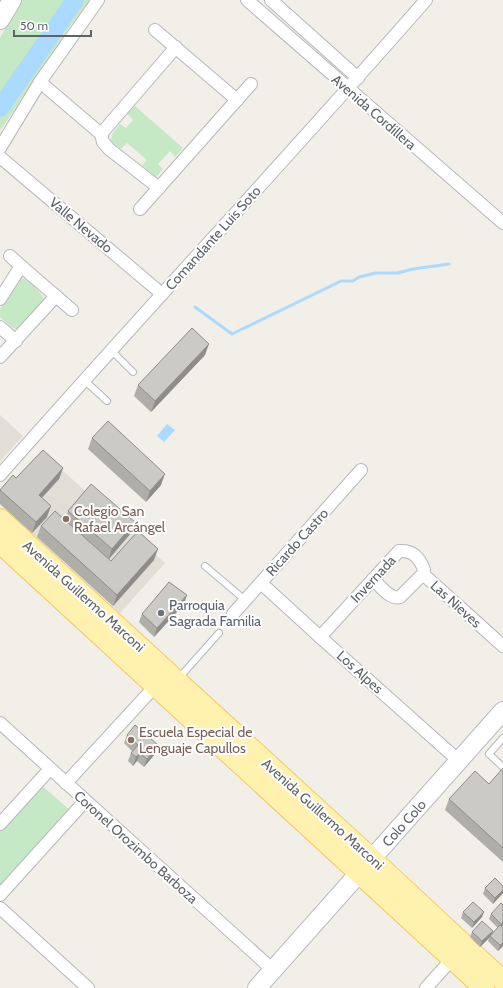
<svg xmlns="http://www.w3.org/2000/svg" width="503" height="988" font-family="Cabin,sans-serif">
  <rect width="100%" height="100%" fill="#f1efe8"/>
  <g fill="#e1ded6">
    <path d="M0 415 23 436 0 461Z"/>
    <path d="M41 451 165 563 120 613 0 504V496Z"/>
  </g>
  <g fill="#c5e8c5">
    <path d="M20 0H90L71 25 0 131V38Z"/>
    <path d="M135 106 183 148 175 157 170 151 158 164 163 169 156 177 142 165 147 160 127 143 121 149 111 141 112 135 120 124 126 128 133 120 127 113Z"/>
    <path d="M19 277C29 279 39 291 44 299L18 329 13 328 0 317V309Z"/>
    <path d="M41 785 71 811 0 890V831Z"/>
  </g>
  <path fill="#aadaff" d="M167 424 175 430 164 442 157 436Z"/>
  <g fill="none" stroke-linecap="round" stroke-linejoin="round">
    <path stroke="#aadaff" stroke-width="3" d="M195 307 232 334 341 281H353L359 277 376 273H398L413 269 449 264"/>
    <path stroke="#aadaff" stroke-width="18" d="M0 108 75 0"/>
    <defs>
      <g id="lane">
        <path d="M111 350 133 372"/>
        <path d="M84 380 107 401"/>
        <path d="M205 566 245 600"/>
        <path d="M178 679 219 633"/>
        <path d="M503 738 489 754 503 767"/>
      </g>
      <g id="street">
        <path d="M247 0 503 223"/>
        <path d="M271 0 358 78"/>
        <path d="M155 30 237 100"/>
        <path d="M40 82 101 134 176 47"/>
        <path d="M101 134 103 142 109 149 159 188"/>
        <path d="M0 148 40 82 98 0"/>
        <path d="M0 157 162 294"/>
        <path d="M140 209 251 84"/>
        <path d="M10 256 21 266"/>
        <path d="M0 299 21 266 72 310"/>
        <path d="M0 327 16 341"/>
        <path d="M0 357 56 296"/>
        <path d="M0 475C141 315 286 160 426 0"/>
        <path d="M373 579C379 585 390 600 400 597L423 574 503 646"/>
        <path d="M261 583 320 637 459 761"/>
        <path d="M233 614 361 470"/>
        <path d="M320 637 399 551C413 550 420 558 424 570L423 574"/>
        <path d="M0 723 273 970"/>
        <path d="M66 783 159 682"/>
        <path d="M0 824 50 769"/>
        <path d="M0 895 85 801"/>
        <path d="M0 908 88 988"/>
        <path d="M426 988 452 959"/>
      </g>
      <g id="secondary">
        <path d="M0 20 12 0"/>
        <path d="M257 988 503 711"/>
      </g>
      <g id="primary">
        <path d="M0 519 372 859 503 981"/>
        <path d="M0 543 484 988"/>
      </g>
    </defs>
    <use href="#lane" stroke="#b5b8bc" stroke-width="8"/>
    <use href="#street" stroke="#b5b8bc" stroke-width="14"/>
    <use href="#secondary" stroke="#b6babf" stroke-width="20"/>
    <use href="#primary" stroke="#f2c960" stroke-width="22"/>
    <use href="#lane" stroke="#fff" stroke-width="6"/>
    <use href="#street" stroke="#fff" stroke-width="12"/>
    <use href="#secondary" stroke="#fff" stroke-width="18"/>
    <use href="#primary" stroke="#fff2af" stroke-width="20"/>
  </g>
  <g fill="#afaea9">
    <path d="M205 355 151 412 134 396 138 385Z"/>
    <path d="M92 438 161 485 146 502 88 449Z"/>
    <path d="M63 468 59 479 42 498 47 517 32 533 0 504V490L16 478Z"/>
    <path d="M68 511 131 533 109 559 111 561 154 560 113 606 37 537 41 526 65 520Z"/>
    <path d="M184 604 154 637 139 622 142 614Z"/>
    <path d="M127 735 158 745 155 754 144 767 137 761 133 766 128 761 131 753 132 751 124 743Z"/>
    <path d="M503 768V862L445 810 449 799 489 784Z"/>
    <path d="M485 888 503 893 493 904 483 894Z"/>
    <path d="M503 905V925L502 927 503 928V946L498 951 488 941 489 938 480 947 470 937 472 932 491 934 498 928 489 919 491 914Z"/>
    <path d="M463 912 482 917 472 928 461 918Z"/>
  </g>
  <g fill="#8f8d8a">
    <path d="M209 344 205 355 151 412 155 401Z"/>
    <path d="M63 468 59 479 35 505 39 495Z"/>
    <path d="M165 474 161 485 146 502 150 491Z"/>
    <path d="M51 506 47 517 32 533 36 522Z"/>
    <path d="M135 522 131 533 108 560 112 549Z"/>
    <path d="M158 549 154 560 113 606 117 595Z"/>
    <path d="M187 595 184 604 154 637 157 628Z"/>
    <path d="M158 745 155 754 144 767 147 759Z"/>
    <path d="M140 753 137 761 133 766 136 757Z"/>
    <path d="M503 890V893L493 904 495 898Z"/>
    <path d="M484 912 482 917 472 928 474 922Z"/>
    <path d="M503 922V925L499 929 501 924Z"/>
    <path d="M493 931 491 936H490L489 938 480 947 482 941Z"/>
    <path d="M503 943V946L498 951 500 945Z"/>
  </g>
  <g fill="#cccac5" stroke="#8f8d8a">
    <path d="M192 328 209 344 155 401 138 385Z"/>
    <path d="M108 421 165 474 150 491 92 438Z"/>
    <path d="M43 450 63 468 39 495 51 506 36 522 0 490 13 475 16 478Z"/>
    <path d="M91 484 135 522 112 549 68 511Z"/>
    <path d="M55 511 111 561 138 531 158 549 117 595 41 526Z"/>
    <path d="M169 582 187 595 157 628 142 614Z"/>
    <path d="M135 725 158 745 147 759 140 753 136 757 131 753 138 745 127 735Z"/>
    <path d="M503 768V848L449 799 475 771 489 784Z"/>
    <path d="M495 878 503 886V890L495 898 485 888Z"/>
    <path d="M473 902 484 912 474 922 463 912Z"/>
    <path d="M501 903 503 905V922L501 924 491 914Z"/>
    <path d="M482 921 493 931 482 941 472 932Z"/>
    <path d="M500 925 503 928V943L500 945 490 936Z"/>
  </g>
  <g fill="#8d6e63" stroke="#fff" stroke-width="1.5">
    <circle cx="66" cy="519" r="4"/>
    <circle cx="131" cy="740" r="4"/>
  </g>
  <circle fill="#6b7280" stroke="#fff" stroke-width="1.5" cx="161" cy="613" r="4"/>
  <g text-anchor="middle" stroke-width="4" stroke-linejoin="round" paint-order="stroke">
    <g font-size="14" fill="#5f6368" stroke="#fff">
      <text transform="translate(374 112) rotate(41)" y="5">Avenida Cordillera</text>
      <text transform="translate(81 225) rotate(40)" y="5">Valle Nevado</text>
      <text transform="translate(213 238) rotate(-48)" y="5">Comandante Luis Soto</text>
      <text transform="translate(297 542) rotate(-48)" y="5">Ricardo Castro</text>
      <text transform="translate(373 579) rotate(-47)" y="5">Invernada</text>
      <text transform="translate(84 596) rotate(42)" y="5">Avenida Guillermo Marconi</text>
      <text transform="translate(456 604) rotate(42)" y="5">Las Nieves</text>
      <text transform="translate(360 672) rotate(42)" y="5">Los Alpes</text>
      <text transform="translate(323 814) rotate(42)" y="5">Avenida Guillermo Marconi</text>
      <text transform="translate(404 823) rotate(-48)" y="5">Colo Colo</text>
      <text transform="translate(136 847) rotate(42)" y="5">Coronel Orozimbo Barboza</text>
    </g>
    <g font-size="14" fill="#785e54" stroke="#fff" text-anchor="start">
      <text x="74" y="516">Colegio San<tspan x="74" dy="16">Rafael Arcángel</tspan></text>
      <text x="139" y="737">Escuela Especial de<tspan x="139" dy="16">Lenguaje Capullos</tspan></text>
    </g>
    <g font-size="14" fill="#5b616d" stroke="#fff" text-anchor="start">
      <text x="169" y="610">Parroquia<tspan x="169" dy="16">Sagrada Familia</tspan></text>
    </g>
  </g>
  <path d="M14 30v6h77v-6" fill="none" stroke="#5f6368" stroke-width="2"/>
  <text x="20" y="30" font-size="12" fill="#5f6368" stroke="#ffffff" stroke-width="3" paint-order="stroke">50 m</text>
</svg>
